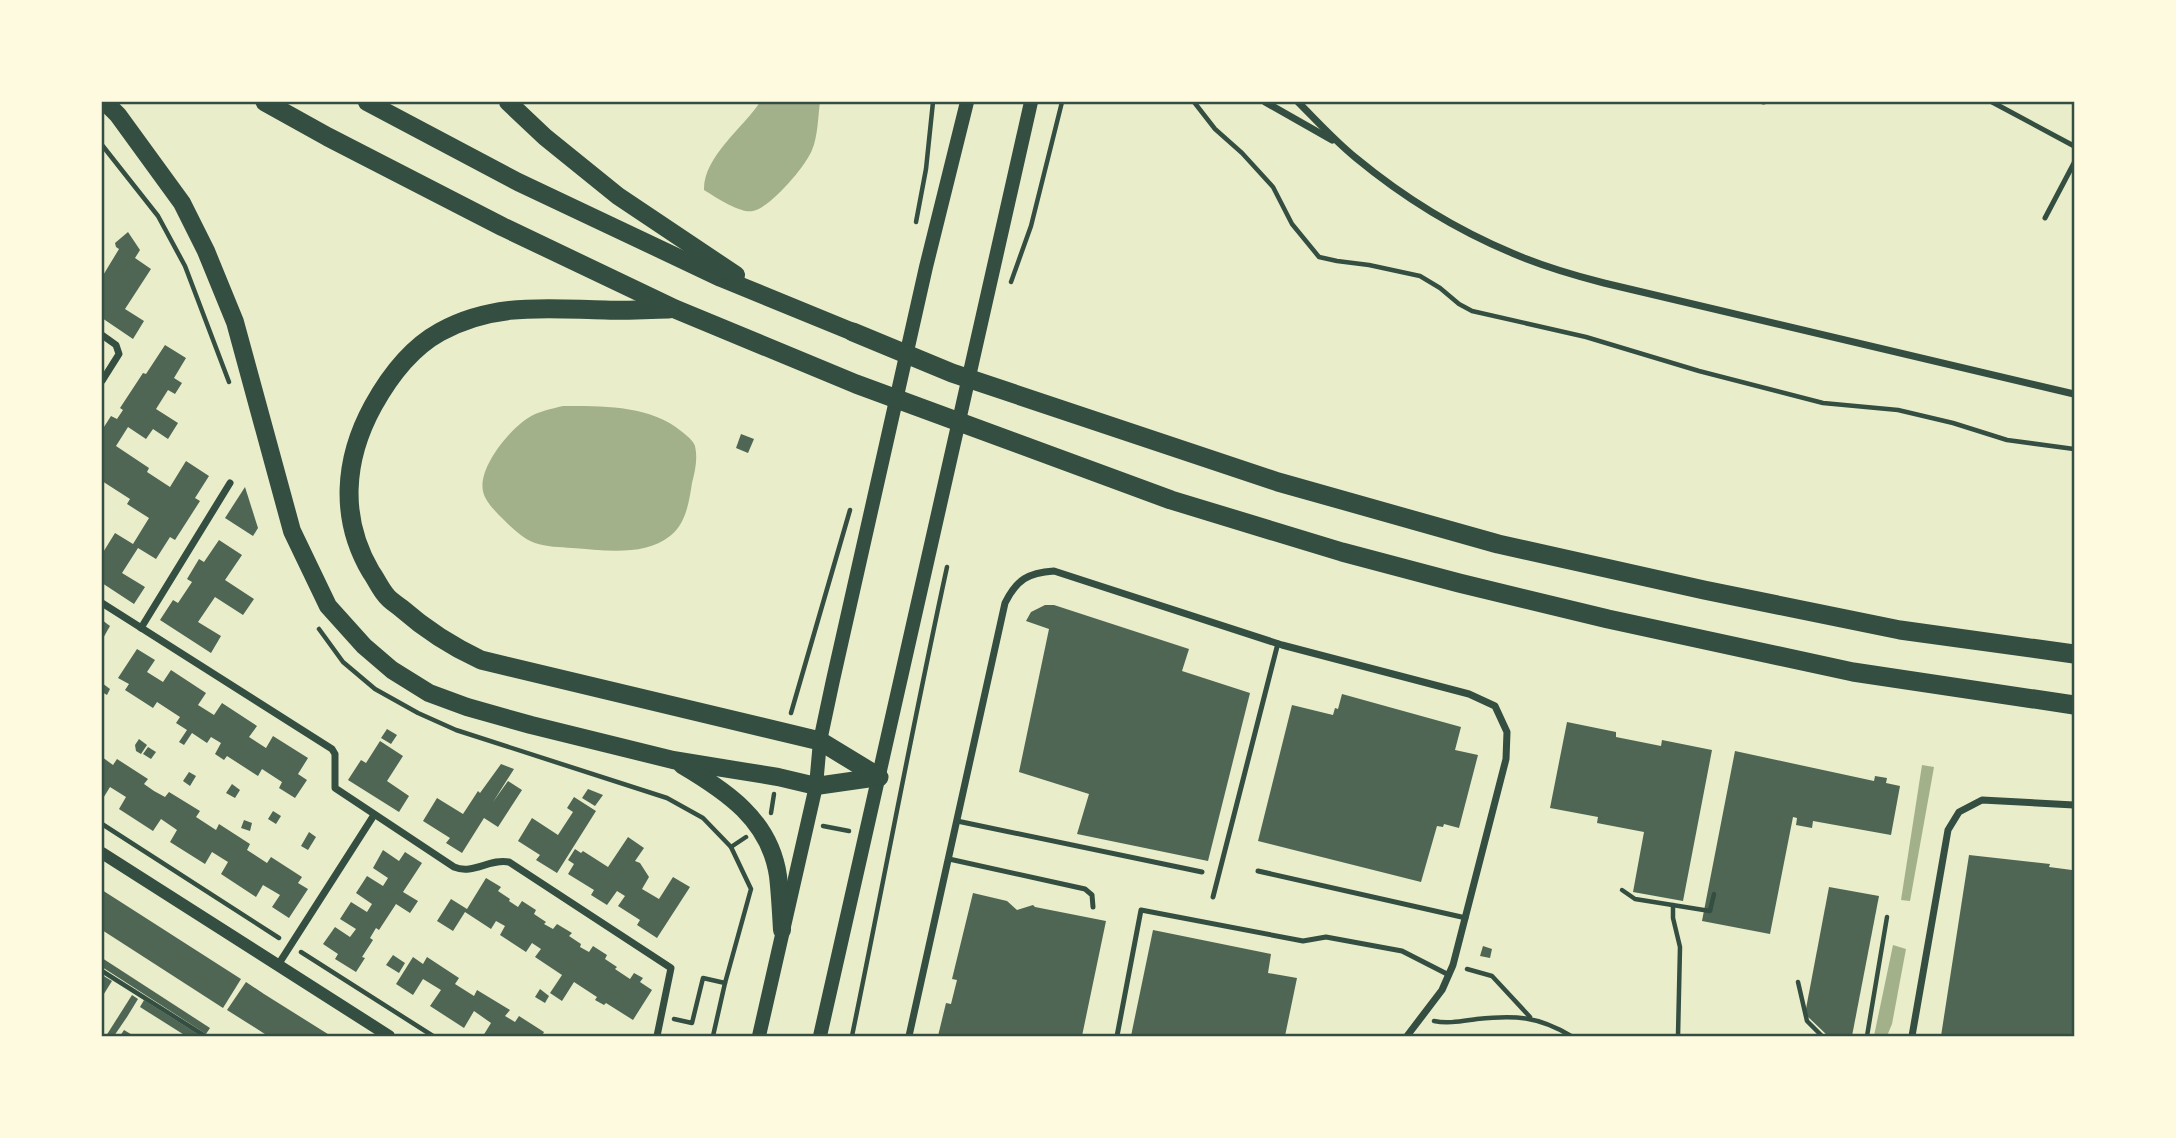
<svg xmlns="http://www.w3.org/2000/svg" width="2176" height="1138" font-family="'IBM Plex Serif',serif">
  <rect width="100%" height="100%" fill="#e9edc9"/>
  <g fill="#a3b18a">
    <path d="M760 102H820C818 116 818 136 812 150 806 166 770 208 753 211 740 214 714 196 704 190 703 157 744 127 760 102Z"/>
    <path d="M563 406C601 406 650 405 681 431 686 435 693 440 695 446 698 459 695 471 692 483 689 502 686 524 670 536 644 557 603 550 572 548 560 547 546 547 535 543 524 539 513 529 505 521 497 513 485 502 483 491 478 468 509 430 528 418 539 411 551 409 563 406Z"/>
    <path d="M1922 765 1934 767 1910 901 1901 900Z"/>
    <path d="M1893 945 1906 949 1892 1024 1887 1036H1874Z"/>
  </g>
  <g fill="#4f6655">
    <path d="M128 232 140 250 135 258 151 269 125 309 144 321 133 339 102 318 103 308 102 277 119 249 116 247 115 243Z"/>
    <path d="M165 345 186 358 174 378 182 383 175 394 168 390 156 409 178 423 168 439 153 429 146 439 128 427 116 446 149 468 147 472 170 487 186 461 209 476 195 498 200 501 175 540 170 537 156 559 138 548 122 573 145 587 134 604 102 583V554L115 533 133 544 149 518 127 504 130 499 102 481V430L111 416 117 419 123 410 120 408 143 373 146 374Z"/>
    <path d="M741 434 754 439 748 453 736 448Z"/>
    <path d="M245 487 258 528 253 536 225 518Z"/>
    <path d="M219 540 242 555 225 580 254 599 243 615 215 597 198 622 221 636 211 653 160 620 173 600 178 603 192 582 187 579 199 559 204 562Z"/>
    <path d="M1045 605H1054L1189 649 1182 671 1250 693 1208 861 1077 834 1089 794 1019 772 1049 629 1026 621 1031 612Z"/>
    <path d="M102 620 110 626 102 640Z"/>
    <path d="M137 649 155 660 147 672 163 682 171 670 206 693 198 705 214 715 222 703 257 726 249 737 266 748 273 736 308 758 298 774 307 780 295 798 279 788 282 782 262 769 258 776 227 756 224 760 215 754 221 743 211 737 207 743 192 733 184 745 179 742 187 730 176 723 180 717 157 702 153 708 125 690 129 684 118 678Z"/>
    <path d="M102 683 110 689 107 695 102 692Z"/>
    <path d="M1342 694 1461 727 1455 750 1478 755 1459 828 1444 824 1443 827 1437 826 1421 882 1258 841 1292 705 1333 715 1335 708 1338 709Z"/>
    <path d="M1567 722 1616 732V737L1661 746 1662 740 1712 750 1683 901 1633 892 1644 832 1597 823 1598 817 1550 808Z"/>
    <path d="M387 729 397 735 391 744 381 738Z"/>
    <path d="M139 739 147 745 141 754 136 751 135 745Z"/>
    <path d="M380 741 403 756 387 781 409 796 399 812 348 780 361 760 366 763Z"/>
    <path d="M148 747 156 752 151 759 143 754Z"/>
    <path d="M1735 751 1874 781 1875 776 1887 778 1886 783 1900 786 1891 835 1813 821 1812 828 1796 825 1797 818 1793 817 1770 934 1702 921Z"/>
    <path d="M102 757 113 765 117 759 148 779 144 784 154 791 165 797 169 792 200 811 196 817 216 830 219 824 250 844 247 850 267 863 271 857 302 877 298 883 308 889 289 918 272 907 280 895 263 885 256 897 221 874 228 862 212 852 205 864 170 842 177 830 161 819 153 831 119 809 126 797 110 787 102 800Z"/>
    <path d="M501 764 514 769 493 802 508 781 522 790 498 827 484 818 462 853 446 843 450 838 423 821 437 798 463 814 478 791 480 793Z"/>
    <path d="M189 772 196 776 190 786 183 781Z"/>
    <path d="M232 784 240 790 235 798 226 793Z"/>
    <path d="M588 789 603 795 595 806 582 798Z"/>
    <path d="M574 797 596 811 557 873 536 860 540 855 518 841 532 818 558 835 573 812 567 808Z"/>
    <path d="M273 811 281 816 276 824 268 819Z"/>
    <path d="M244 820 252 823 250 831 241 828Z"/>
    <path d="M309 832 316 837 308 850 301 846Z"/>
    <path d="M628 837 644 848 635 861 640 863 649 877 642 889 659 899 673 877 690 887 657 938 637 925 640 920 618 906 625 896 617 891 607 905 591 895 594 890 568 874 574 864 568 860 575 849 581 853 583 851 608 867Z"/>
    <path d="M383 850 399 861 405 852 422 863 403 892 418 901 410 913 396 904 379 930 376 928 370 938 373 940 362 957 365 958 356 972 335 959 338 954 323 944 335 927 350 937 356 929 340 919 351 902 367 912 372 904 356 893 367 876 383 886 388 878 373 868Z"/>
    <path d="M1969 855 2050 864 2049 867 2072 870 2073 865H2074V1036H1941Z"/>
    <path d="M486 878 501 887 498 891 510 899 509 901 518 907 522 901 536 910 534 914 546 922 544 924 553 929 557 924 572 933 569 936 581 944 580 947 589 952 593 946 607 955 605 959 617 967 615 969 630 979 634 973 643 978 640 982 652 990 633 1020 606 1003 604 1005 595 1000 597 997 574 982 562 1001 550 993 562 975 535 957 541 949 532 943 526 952 500 935 505 926 496 921 491 929 465 912 453 931 437 921 451 899 467 909Z"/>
    <path d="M1829 887 1879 896 1852 1036H1828L1805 1014Z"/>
    <path d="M102 890 241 979 223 1008 102 930Z"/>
    <path d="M973 893 1007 901 1017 910 1033 905 1035 907 1106 921 1082 1036H938L946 1003 951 1004 957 980 952 979Z"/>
    <path d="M1153 930 1271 954 1268 973 1297 978 1285 1036H1131Z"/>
    <path d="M1483 946 1492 949 1490 958 1480 956Z"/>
    <path d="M393 955 405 963 399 973 386 965Z"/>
    <path d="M413 957 423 964 427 957 459 978 455 984 474 996 477 990 510 1010 505 1016 515 1022 519 1016 544 1032 542 1036H483L491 1023 474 1011 464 1028 430 1006 441 990 423 979 413 995 396 984Z"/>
    <path d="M102 958 210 1028 206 1034 102 967Z"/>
    <path d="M102 975 112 981 102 997Z"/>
    <path d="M246 982 264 994 331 1036H268L246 1022 227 1010Z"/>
    <path d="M540 989 549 996 545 1003 535 997Z"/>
    <path d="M132 995 138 999 127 1017 114 1036H106Z"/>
    <path d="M144 1000 201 1036H186L140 1007Z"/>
    <path d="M124 1030 134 1036H120Z"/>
  </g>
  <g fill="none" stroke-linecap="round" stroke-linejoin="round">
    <g stroke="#344e41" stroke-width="4.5">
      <path d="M1194 102 1215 129 1242 153 1273 187 1292 224 1319 257 1337 261 1369 265 1420 276 1440 288 1459 304 1472 311 1586 337 1699 371 1823 403 1898 410 1953 423 2007 440 2074 449"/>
      <path d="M102 145 158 216 185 266 229 382"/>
      <path d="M916 222 926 169 933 102"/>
      <path d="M1011 282 1031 226 1062 102"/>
      <path d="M319 629 343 662 375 689 418 713 456 730 667 798 703 818 731 847"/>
      <path d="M791 713 850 510"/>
      <path d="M771 813 774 794"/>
      <path d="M102 824 279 938"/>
      <path d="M823 826 849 831"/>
      <path d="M1622 890 1635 899 1710 911 1714 894"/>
      <path d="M1673 905V918L1680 947 1678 1036"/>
      <path d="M301 952 433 1036"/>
      <path d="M1467 969 1492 976 1530 1017"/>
      <path d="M102 971 205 1036"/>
      <path d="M1798 982 1807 1021 1822 1036"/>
      <path d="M674 1019 692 1023 703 978 725 983"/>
      <path d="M1434 1021C1448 1024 1462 1021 1477 1019 1515 1015 1538 1016 1571 1036"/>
      <path d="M713 1036 725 983 751 889 731 847 746 837"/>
      <path d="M852 1036C884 880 913 723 947 567"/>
      <path d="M1867 1036 1887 917"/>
    </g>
    <g stroke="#344e41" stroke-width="5">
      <path d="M1763 102H1764"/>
      <path d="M1992 102 2074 146"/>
      <path d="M2045 218 2074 163"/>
      <path d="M957 821 1202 872"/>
      <path d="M949 859 1085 889 1092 895 1093 907"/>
      <path d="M1258 871 1466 918"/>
      <path d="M1213 897 1278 643"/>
      <path d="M1117 1036 1141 910 1303 941 1326 937 1402 951 1449 975"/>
    </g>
    <g stroke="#344e41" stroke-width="7">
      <path d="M1265 102 1332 140"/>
      <path d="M1298 102C1317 121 1335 141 1356 158 1402 196 1457 230 1512 253 1542 266 1573 275 1604 283L2074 394"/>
      <path d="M102 335 116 345 119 354 102 381"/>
      <path d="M102 603 332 749 335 754V788L454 867C473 875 490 858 509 862L671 968 657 1036"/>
      <path d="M141 628 230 483"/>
      <path d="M278 965 374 815"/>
      <path d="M909 1036 1005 603C1017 579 1028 573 1054 571L1282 645 1469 694 1495 706 1507 732 1506 759 1453 965 1442 990 1407 1036"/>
      <path d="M1912 1036 1948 830 1959 812 1982 800 2074 805"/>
    </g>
    <path stroke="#344e41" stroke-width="12" d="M102 853 389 1036"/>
    <g stroke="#344e41" stroke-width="14">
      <path d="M759 1036 816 786 820 741 833 680 926 267 967 102"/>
      <path d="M820 1036 1031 102"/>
    </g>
    <g stroke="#344e41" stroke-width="18">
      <path d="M105 102 118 115 182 203 206 251 235 322 292 531 328 606 364 646 392 670 429 693 467 707 531 725 673 760 778 777 816 786 879 777"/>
      <path d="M367 102 518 182 721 278 853 332"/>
      <path d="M508 102 545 137 618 196 736 275"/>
      <path d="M682 765C726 791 770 820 778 876 780 893 781 912 782 930"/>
    </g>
    <g stroke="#344e41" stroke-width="19">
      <path d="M265 102 328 137 503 227 675 309 856 384 1171 500 1342 552 1459 583 1608 619 1853 672 2074 705"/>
      <path d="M669 309C648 309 626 311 605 310 547 309 494 302 440 332 411 348 389 377 373 406 344 459 339 518 371 572 376 579 380 588 385 594 389 600 396 604 401 608 426 630 451 646 481 660L820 741 879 777"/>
      <path d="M853 332 952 373 1278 482 1498 544 1704 590 1900 630 2074 654"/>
    </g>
  </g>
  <rect width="2176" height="1138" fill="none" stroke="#fefae0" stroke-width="206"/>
  <rect x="103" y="103" width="1970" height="932" fill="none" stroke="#344e41" stroke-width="2.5"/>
</svg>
